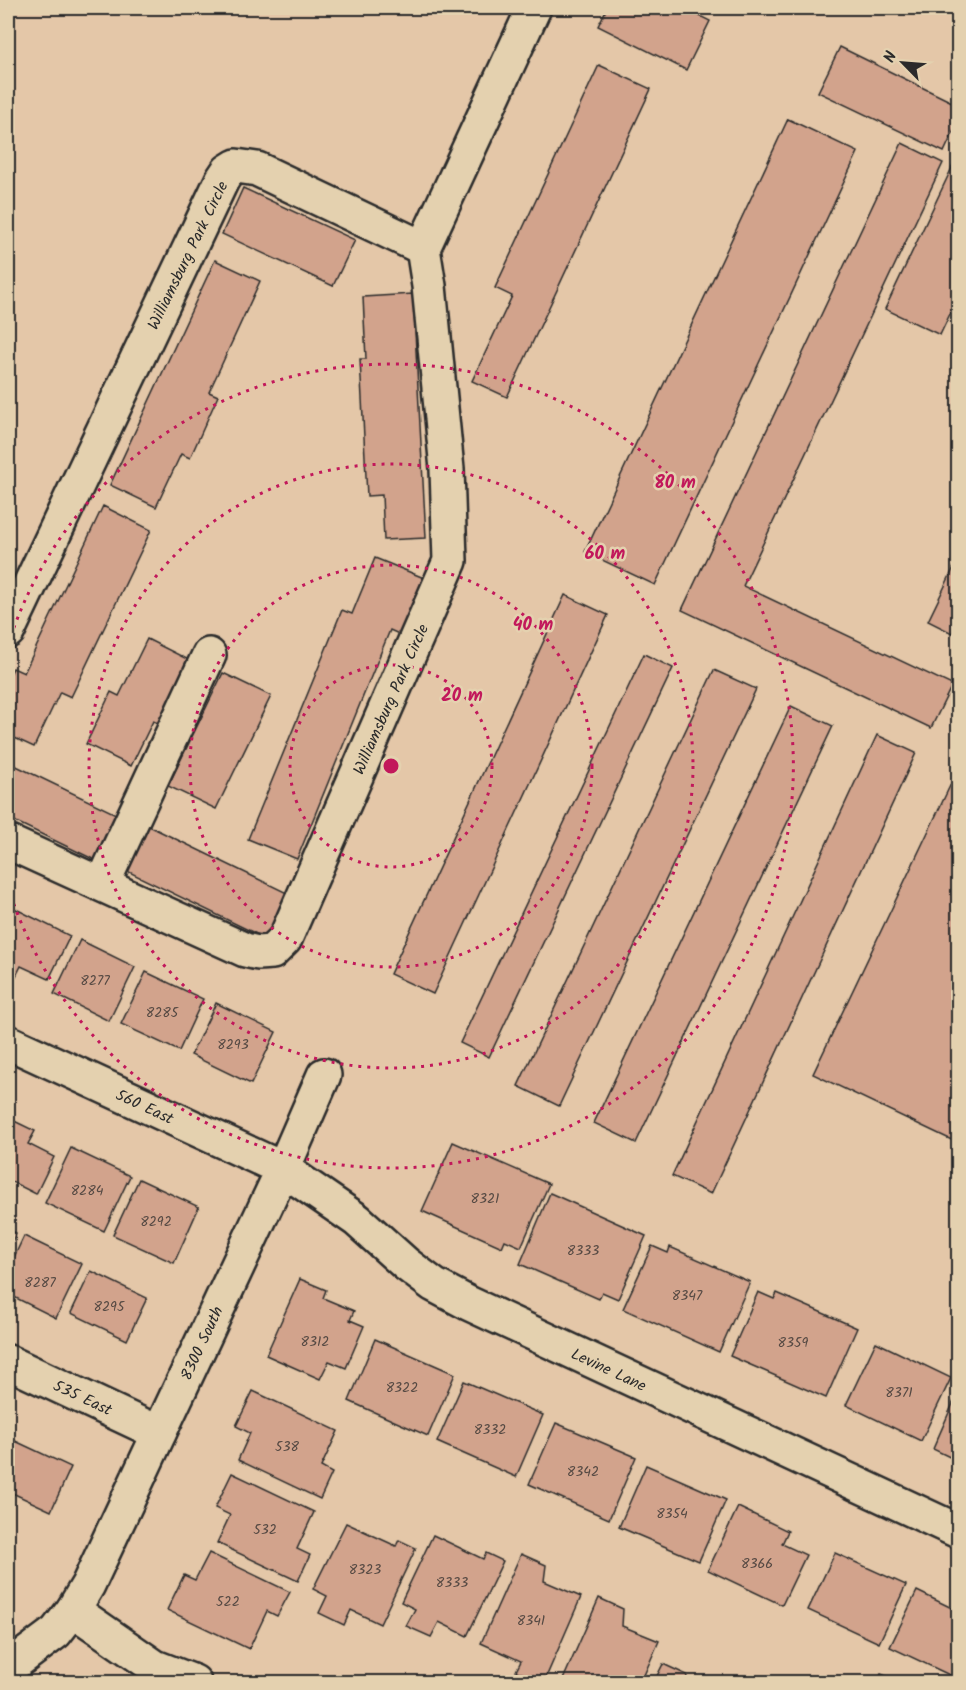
<svg xmlns="http://www.w3.org/2000/svg" width="966" height="1690" font-family="Kalam,sans-serif">
  <rect width="100%" height="100%" fill="#e4c7a8"/>
  <filter id="ink" filterUnits="userSpaceOnUse"><feTurbulence type="fractalNoise" baseFrequency=".0167" numOctaves="2"/><feDisplacementMap in="SourceGraphic" scale="12" xChannelSelector="R" yChannelSelector="G"/><feConvolveMatrix kernelMatrix="1 2 1 2 8 2 1 2 1" color-interpolation-filters="sRGB"/></filter>
  <g filter="url(#ink)">
    <g fill="#d2a38c" stroke="#2b2b2b" stroke-width="1.5">
      <path d="M607 8H684L710 21 686 70 598 26Z"/>
      <path d="M840 47 958 105V122L944 152 818 92Z"/>
      <path d="M599 65 651 89 507 397 472 381 512 296 495 288Z"/>
      <path d="M788 119 858 152 655 585 585 552Z"/>
      <path d="M902 143 943 163 743 586 952 685 931 728 682 610Z"/>
      <path d="M958 155V297L940 335 885 309Z"/>
      <path d="M243 188 355 240 333 286 222 234Z"/>
      <path d="M215 260 260 281 209 392 218 396 190 458 181 454 156 507 110 485Z"/>
      <path d="M413 294 426 538 384 540 382 495 367 496 360 359H366L363 297Z"/>
      <path d="M103 506 151 530 71 697 60 692 34 747 8 735V679L13 668 24 673Z"/>
      <path d="M375 558 424 578 401 635 390 630 297 859 248 839 342 610 352 614Z"/>
      <path d="M958 559V636L928 621Z"/>
      <path d="M565 595 608 615 433 994 390 974Z"/>
      <path d="M147 639 193 662 163 725 153 721 131 766 86 744 111 692 119 696Z"/>
      <path d="M644 654 673 668 489 1057 460 1043Z"/>
      <path d="M714 670 756 689 559 1106 518 1086Z"/>
      <path d="M223 673 271 696 216 809 168 786Z"/>
      <path d="M791 706 833 726 636 1143 594 1123Z"/>
      <path d="M877 735 916 753 711 1194 672 1176Z"/>
      <path d="M8 762 116 814 95 860 8 818Z"/>
      <path d="M958 769V1143L813 1074Z"/>
      <path d="M149 826 289 894 267 939 127 871Z"/>
      <path d="M10 906 70 936 49 979 21 966 16 976 8 972V911Z"/>
      <path d="M80 940 135 967 109 1021 54 994Z"/>
      <path d="M146 972 203 999 179 1051 121 1024Z"/>
      <path d="M216 1003 276 1032 251 1084 191 1055Z"/>
      <path d="M8 1118 35 1131 28 1144 54 1157 36 1194 8 1180Z"/>
      <path d="M453 1142 549 1184 521 1247 505 1240 502 1247 422 1211Z"/>
      <path d="M71 1148 130 1176 104 1231 45 1203Z"/>
      <path d="M139 1179 199 1207 174 1263 113 1235Z"/>
      <path d="M550 1193 646 1236 618 1299 602 1292 599 1299 520 1264Z"/>
      <path d="M8 1229 16 1233 8 1250Z"/>
      <path d="M24 1236 82 1264 56 1318 8 1294V1270Z"/>
      <path d="M652 1246 668 1253 670 1247 750 1282 719 1352 623 1309Z"/>
      <path d="M91 1271 147 1298 127 1340 71 1313Z"/>
      <path d="M300 1279 326 1290 323 1298 354 1311 350 1320 364 1326 346 1368 329 1361 320 1379 266 1355Z"/>
      <path d="M758 1292 774 1299 777 1293 857 1328 826 1398 730 1356Z"/>
      <path d="M375 1339 455 1374 428 1436 349 1401Z"/>
      <path d="M876 1342 951 1378 921 1441 846 1405Z"/>
      <path d="M464 1381 543 1415 516 1477 437 1442Z"/>
      <path d="M253 1391 338 1431 321 1467 332 1473 320 1499 238 1460 250 1433 236 1426Z"/>
      <path d="M958 1392V1461L933 1449Z"/>
      <path d="M556 1423 636 1457 609 1519 529 1484Z"/>
      <path d="M11 1439 71 1467 51 1511 8 1491V1447Z"/>
      <path d="M646 1465 726 1500 699 1561 619 1527Z"/>
      <path d="M232 1473 314 1512 297 1549 310 1555 298 1581 217 1543 230 1515 215 1508Z"/>
      <path d="M738 1507 788 1531 782 1544 806 1555 782 1605 708 1570Z"/>
      <path d="M346 1523 396 1546 399 1540 416 1548 380 1624 351 1610 344 1625 319 1613 327 1596 313 1589Z"/>
      <path d="M433 1535 483 1559 486 1553 503 1561 467 1636 439 1622 431 1637 406 1626 415 1609 401 1602Z"/>
      <path d="M209 1553 290 1592 277 1616 267 1611 249 1649 167 1610 184 1575 195 1580Z"/>
      <path d="M835 1553 906 1585 879 1643 808 1610Z"/>
      <path d="M521 1554 546 1565 544 1581 581 1597 544 1682 516 1671 521 1661 481 1643Z"/>
      <path d="M917 1591 958 1611V1679L890 1647Z"/>
      <path d="M599 1598 623 1609 622 1626 659 1641 641 1682H562Z"/>
      <path d="M663 1664 687 1675 686 1682H654Z"/>
      <path d="M881 1674 902 1682H877Z"/>
    </g>
    <g fill="none" stroke-linecap="round" stroke-linejoin="round">
      <defs>
        <g id="minor">
          <path d="M8 631 222 180 228 171 236 166 257 169 423 248"/>
          <path d="M8 842 245 950 258 953 272 952 285 939 450 561 447 469 429 286 423 248 534 8"/>
          <path d="M103 883 209 655"/>
          <path d="M8 1042 283 1169 357 1220 406 1264 434 1285 468 1303 958 1531"/>
          <path d="M8 1362 159 1433"/>
          <path d="M73 1610 155 1667 194 1682"/>
          <path d="M8 1668 56 1632 73 1610 88 1585 283 1169 324 1075"/>
        </g>
      </defs>
      <use href="#minor" stroke="#2b2b2b" stroke-width="38"/>
      <use href="#minor" stroke="#e4d1af" stroke-width="33"/>
    </g>
  </g>
  <g fill="none" stroke="#c2185b" stroke-width="3" stroke-dasharray="3 6">
    <circle cx="391" cy="766" r="101"/>
    <circle cx="391" cy="766" r="201"/>
    <circle cx="391" cy="766" r="302"/>
    <path d="M8 645A402 402 0 1 1 8 887"/>
  </g>
  <g text-anchor="middle" stroke-width="5" stroke-linejoin="round" paint-order="stroke">
    <g font-size="14" fill="#554943">
      <text x="95" y="985">8277</text>
      <text x="162" y="1017">8285</text>
      <text x="233" y="1049">8293</text>
      <text x="87" y="1195">8284</text>
      <text x="485" y="1203">8321</text>
      <text x="156" y="1226">8292</text>
      <text x="583" y="1255">8333</text>
      <text x="40" y="1287">8287</text>
      <text x="687" y="1300">8347</text>
      <text x="109" y="1311">8295</text>
      <text x="315" y="1346">8312</text>
      <text x="793" y="1347">8359</text>
      <text x="402" y="1392">8322</text>
      <text x="899" y="1397">8371</text>
      <text x="490" y="1434">8332</text>
      <text x="287" y="1451">538</text>
      <text x="583" y="1476">8342</text>
      <text x="672" y="1518">8354</text>
      <text x="265" y="1534">532</text>
      <text x="757" y="1568">8366</text>
      <text x="365" y="1574">8323</text>
      <text x="452" y="1587">8333</text>
      <text x="228" y="1606">522</text>
      <text x="531" y="1625">8341</text>
    </g>
    <g font-size="16" fill="#2b2b2b" stroke="#e4d1af">
      <text transform="translate(187 255) rotate(-64)" y="6">Williamsburg Park Circle</text>
      <text transform="translate(390 699) rotate(-66)" y="6">Williamsburg Park Circle</text>
      <text transform="translate(145 1106) rotate(25)" y="6">560 East</text>
      <text transform="translate(201 1343) rotate(-65)" y="6">8300 South</text>
      <text transform="translate(609 1369) rotate(25)" y="6">Levine Lane</text>
      <text transform="translate(83 1397) rotate(25)" y="6">535 East</text>
    </g>
  </g>
  <circle cx="391" cy="766" r="9" fill="#c2185b" stroke="#e4d1af" stroke-width="3"/>
  <g font-size="18" text-anchor="middle" font-weight="bold" fill="#c2185b" stroke="#e4d1af" stroke-width="5" stroke-linejoin="round" paint-order="stroke">
    <text x="675" y="488">80 m</text>
    <text x="605" y="559">60 m</text>
    <text x="533" y="630">40 m</text>
    <text x="462" y="701">20 m</text>
  </g>
  <rect width="966" height="1690" fill="none" stroke="#e4d1af" stroke-width="30"/>
  <rect x="15" y="15" width="936" height="1660" fill="none" stroke="#2b2b2b" stroke-width="2" filter="url(#ink)"/>
  <g transform="translate(903 63) rotate(295)" stroke="#e4d1af" stroke-width="4.5" paint-order="stroke">
  <path d="M0-4.5L10 22L0 15L-10 22Z" fill="#2b2b2b"/>
  <text y="-9" font-size="16" font-weight="bold" text-anchor="middle" fill="#2b2b2b">N</text>
  </g>
</svg>
